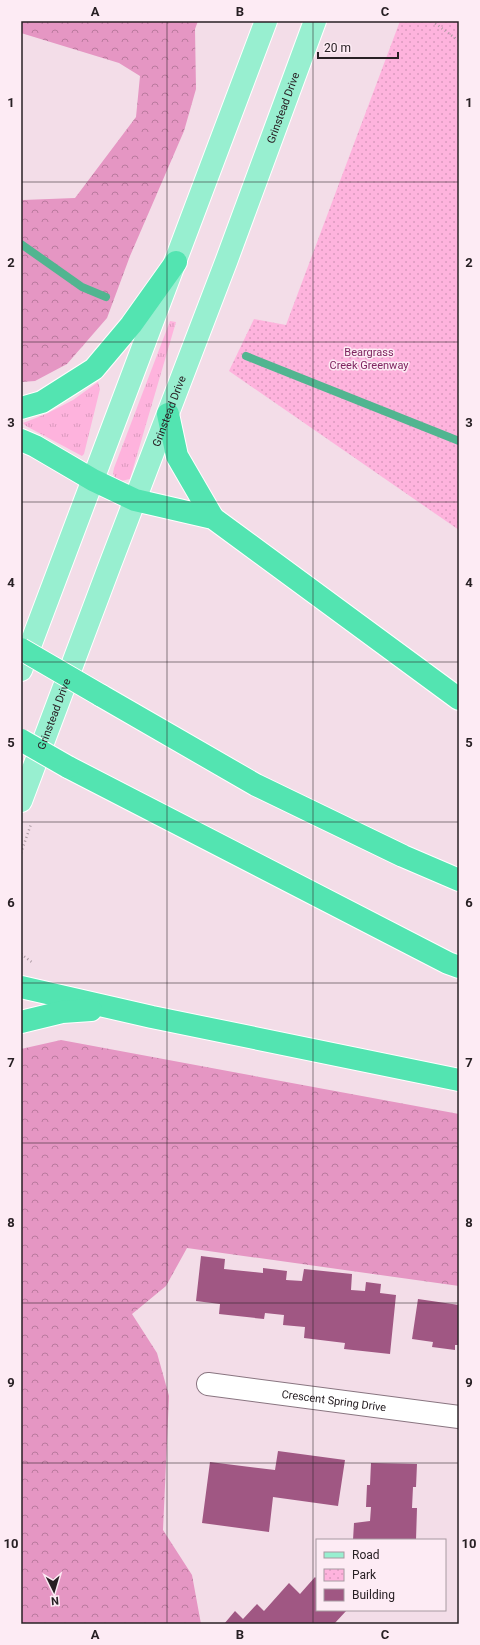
<svg xmlns="http://www.w3.org/2000/svg" width="480" height="1645" font-family="Roboto,sans-serif">
  <defs>
    <pattern id="grass-tufts" width="24" height="20" patternUnits="userSpaceOnUse"><rect width="24" height="20" fill="#feb3dd"/><path d="M3 7l-1-3M5 7V3M7 7l1-3M15 17l-1-3M17 17v-4M19 17l1-3" fill="none" stroke="#da9abe"/></pattern>
    <pattern id="forest-crowns" width="20" height="18" patternUnits="userSpaceOnUse"><rect width="20" height="18" fill="#e596c3"/><path d="M2 6a3 3 0 1 1 6 0M12 15a3 3 0 1 1 6 0" fill="none" stroke="#ba7a9e"/></pattern>
    <pattern id="park-dots" width="8" height="8" patternUnits="userSpaceOnUse"><rect width="8" height="8" fill="#feb3dd"/><path d="M2 2h.1M6 6h.1" fill="none" stroke="#da9abe" stroke-width="1.8" stroke-linecap="round"/></pattern>
  </defs>
  <rect width="100%" height="100%" fill="#f3dde8"/>
  <g fill="url(#grass-tufts)">
    <path d="M170 321 176 322 130 479 121 481 115 478 113 473 114 468Z"/>
    <path d="M98 382 100 389 84 454 82 456 26 426 23 423 46 414 73 400Z"/>
  </g>
  <g fill="url(#forest-crowns)">
    <path d="M21 21H198L195 29 196 89 184 131 130 256 107 318 67 364 35 381 21 382V199L23 200 75 198 136 117 140 76 119 63 21 33Z"/>
    <path d="M61 1040 459 1114V1286L187 1248 166 1286 132 1314 157 1353 169 1396 163 1530 192 1575 201 1624H21V1049Z"/>
  </g>
  <path fill="url(#park-dots)" d="M400 21H459V530L229 371 254 319 286 325Z"/>
  <g fill="none" stroke-linecap="round" stroke-linejoin="round">
    <g stroke="#51b590" stroke-width="8">
      <path d="M21 244 82 287 106 297"/>
      <path d="M246 356 459 441"/>
    </g>
  </g>
  <g fill="#a05783">
    <path d="M201 1256 225 1259 224 1269 263 1273V1268L287 1271 286 1280 302 1281 304 1269 352 1274 351 1290 365 1291 366 1282 381 1284 380 1293 396 1295 390 1354 344 1349 345 1343 304 1338 305 1327 283 1325 284 1315 265 1313 264 1319 219 1314 220 1304 196 1301Z"/>
    <path d="M418 1299 459 1305V1345H455V1350L432 1347 433 1342 412 1339Z"/>
    <path d="M278 1451 345 1460 338 1506 273 1497 269 1532 202 1523 210 1462 275 1470Z"/>
    <path d="M371 1463 417 1464 416 1487H413L412 1508H417L416 1540H353L354 1523 370 1521 371 1507H366L367 1485H370Z"/>
    <path d="M315 1577 317 1579V1610H347L334 1624H224L235 1611 243 1619 257 1604 264 1611 289 1583 300 1594Z"/>
  </g>
  <g fill="none" stroke-linecap="round" stroke-linejoin="round">
    <defs>
      <g id="minor">
        <path id="s1" d="M208 1384 459 1417"/>
      </g>
      <g id="primary">
        <path d="M21 670 266 21"/>
        <path id="s2" d="M21 801 108 570 226 262 315 21"/>
      </g>
      <g id="motorway">
        <path d="M21 408 42 402 94 369 131 325 176 262"/>
        <path d="M168 414 177 456 213 518"/>
        <path d="M21 440 35 446 93 480 135 500 213 518 459 699"/>
        <path d="M100 695 256 785 403 856 459 880"/>
        <path d="M68 767 448 963 459 967"/>
        <path d="M21 987 152 1017 459 1080"/>
        <path d="M21 1022 62 1012 91 1010"/>
      </g>
    </defs>
    <use href="#minor" stroke="#897580" stroke-width="24"/>
    <use href="#primary" stroke="#fff" stroke-width="24"/>
    <use href="#motorway" stroke="#fff" stroke-width="24"/>
    <g stroke="#aa99a1" stroke-width="2.5" stroke-dasharray="1 3" stroke-linecap="butt">
      <path d="M432 21 459 41"/>
      <path d="M21 853 31 824"/>
      <path d="M21 954 33 963"/>
    </g>
    <use href="#minor" stroke="#fff" stroke-width="22"/>
    <use href="#primary" stroke="#98efd0" stroke-width="22"/>
    <use href="#motorway" stroke="#53e4b1" stroke-width="22"/>
    <defs>
      <g id="motorway-bridge">
        <path d="M21 649 100 695"/>
        <path d="M21 740 68 767"/>
      </g>
    </defs>
    <use href="#motorway-bridge" stroke="#fff" stroke-width="24" stroke-linecap="butt"/>
    <use href="#motorway-bridge" stroke="#53e4b1" stroke-width="22"/>
  </g>
  <path fill="none" stroke="#282024" stroke-width="1" stroke-opacity="0.55" d="M167 21V1624M313 21V1624M21 182H459M21 342H459M21 502H459M21 662H459M21 822H459M21 983H459M21 1143H459M21 1303H459M21 1463H459"/>
  <g text-anchor="middle" stroke-width="3" stroke-linejoin="round" paint-order="stroke">
    <g font-size="11" fill="#282024" stroke="#fdebf4">
      <text dy="4" stroke="none"><textPath href="#s2" startOffset="741">Grinstead Drive</textPath></text>
      <text dy="4" stroke="none"><textPath href="#s2" startOffset="417">Grinstead Drive</textPath></text>
      <text dy="4" stroke="none"><textPath href="#s2" startOffset="93">Grinstead Drive</textPath></text>
      <text dy="4" stroke="none"><textPath href="#s1" startOffset="127">Crescent Spring Drive</textPath></text>
    </g>
    <g font-size="11" fill="#7e245f" stroke="#fdebf4">
      <text x="369" y="356">Beargrass<tspan x="369" dy="13">Creek Greenway</tspan></text>
    </g>
  </g>
  <rect width="480" height="1645" fill="none" stroke="#fdebf4" stroke-width="44"/>
  <rect x="316" y="1539" width="130" height="72" fill="#fdebf4" stroke="#a89aa1"/>
  <rect x="324" y="1552" width="20" height="6" fill="#98efd0" stroke="#a89aa1"/>
  <text x="352" y="1559" font-size="12" fill="#282024">Road</text>
  <rect x="324" y="1569" width="20" height="12" fill="url(#park-dots)" stroke="#a89aa1"/>
  <text x="352" y="1579" font-size="12" fill="#282024">Park</text>
  <rect x="324" y="1589" width="20" height="12" fill="#a05783" stroke="#a89aa1"/>
  <text x="352" y="1599" font-size="12" fill="#282024">Building</text>
  <g transform="translate(54 1591) rotate(175)" stroke="#fdebf4" stroke-width="3" paint-order="stroke">
  <path d="M0-3L7 15L0 10L-7 15Z" fill="#282024"/>
  <text y="-6" font-size="11" font-weight="bold" text-anchor="middle" fill="#282024">N</text>
  </g>
  <path d="M318 52v6h80v-6" fill="none" stroke="#282024" stroke-width="2"/>
  <text x="324" y="52" font-size="12" fill="#282024" stroke="#fdebf4" stroke-width="3" paint-order="stroke">20 m</text>
  <rect x="22" y="22" width="436" height="1601" fill="none" stroke="#282024" stroke-width="1.5"/>
  <g font-size="13" text-anchor="middle" font-weight="bold" fill="#282024">
    <text x="95" y="16">A</text>
    <text x="240" y="16">B</text>
    <text x="385" y="16">C</text>
    <text x="11" y="107">1</text>
    <text x="469" y="107">1</text>
    <text x="11" y="267">2</text>
    <text x="469" y="267">2</text>
    <text x="11" y="427">3</text>
    <text x="469" y="427">3</text>
    <text x="11" y="587">4</text>
    <text x="469" y="587">4</text>
    <text x="11" y="747">5</text>
    <text x="469" y="747">5</text>
    <text x="11" y="907">6</text>
    <text x="469" y="907">6</text>
    <text x="11" y="1067">7</text>
    <text x="469" y="1067">7</text>
    <text x="11" y="1227">8</text>
    <text x="469" y="1227">8</text>
    <text x="11" y="1387">9</text>
    <text x="469" y="1387">9</text>
    <text x="11" y="1548">10</text>
    <text x="469" y="1548">10</text>
    <text x="95" y="1639">A</text>
    <text x="240" y="1639">B</text>
    <text x="385" y="1639">C</text>
  </g>
</svg>
